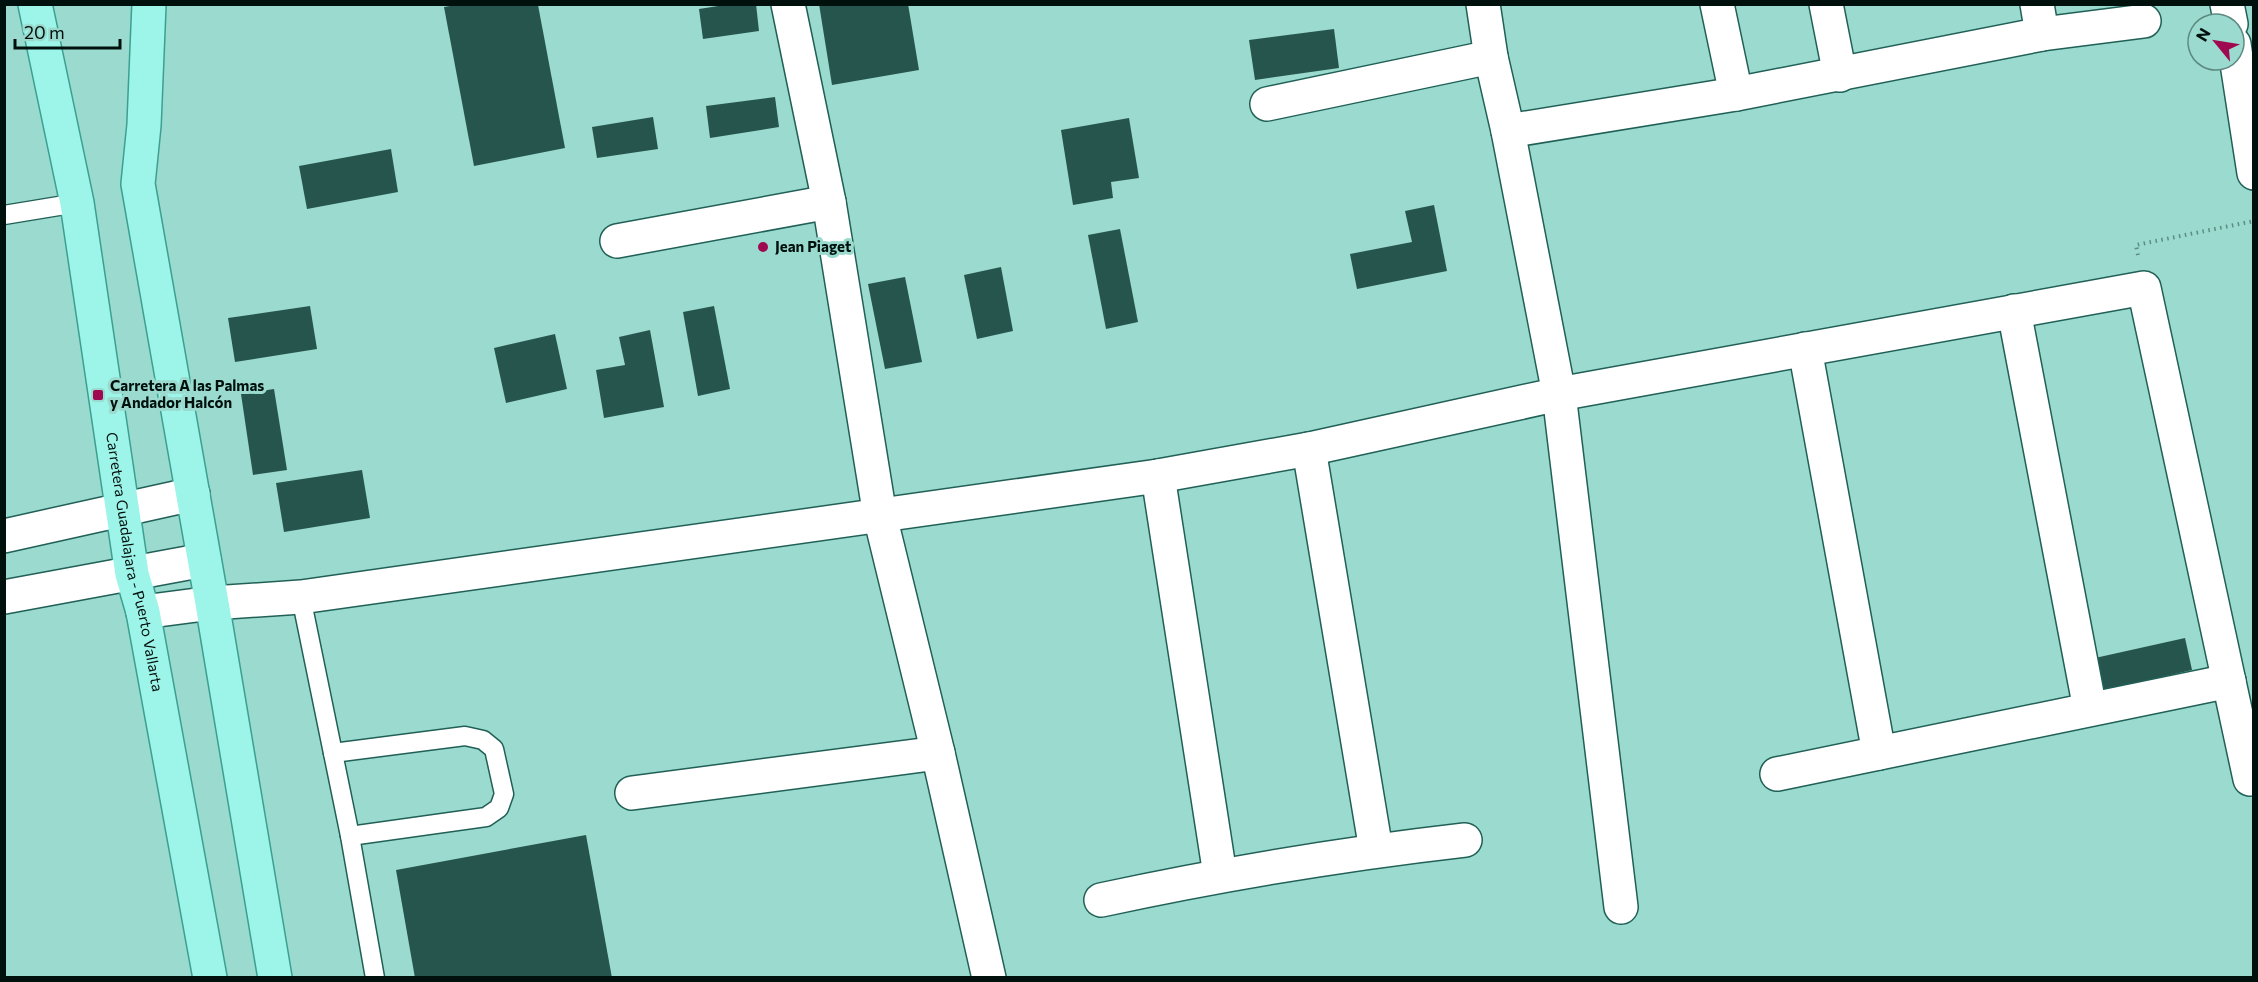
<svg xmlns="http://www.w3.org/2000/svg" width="2258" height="982" font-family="Commissioner,sans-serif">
  <rect width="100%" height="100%" fill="#9bdace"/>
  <g fill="#26554e">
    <path d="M731 4H756L759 31 703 39 699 9Z"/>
    <path d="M819 4H908L919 70 832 85Z"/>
    <path d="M456 5H538L565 148 474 166 444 7Z"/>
    <path d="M1334 29 1339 68 1255 80 1249 40Z"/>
    <path d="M775 97 779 127 710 138 706 106Z"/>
    <path d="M653 117 658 149 597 158 592 127Z"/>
    <path d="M1129 118 1139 178 1111 182 1113 198 1073 205 1061 130Z"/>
    <path d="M391 149 398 192 307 209 299 166Z"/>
    <path d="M1434 205 1447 271 1357 289 1350 254 1412 242 1405 211Z"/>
    <path d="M1120 229 1138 322 1106 329 1088 235Z"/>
    <path d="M1001 267 1013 331 977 339 964 275Z"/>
    <path d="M905 277 922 362 885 369 868 284Z"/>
    <path d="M310 306 317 349 235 362 228 318Z"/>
    <path d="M714 306 730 389 698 396 683 312Z"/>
    <path d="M650 330 664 407 604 418 596 370 625 365 619 337Z"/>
    <path d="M555 334 567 389 506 403 494 348Z"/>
    <path d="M274 389 287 470 253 475 241 394Z"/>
    <path d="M362 470 370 518 284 532 276 483Z"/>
    <path d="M2185 638 2192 670 2093 693 2086 660Z"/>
    <path d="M586 835 612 978H415L396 870Z"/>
  </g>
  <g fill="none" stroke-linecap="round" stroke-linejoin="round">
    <defs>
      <g id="lane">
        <path d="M4 215 77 203"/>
        <path d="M301 597 350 836 375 978"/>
        <path d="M333 753 465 736 483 740 494 749 504 794 499 808 486 817 350 836"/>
      </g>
      <g id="street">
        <path d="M788 4 829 202 880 516 938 753 989 978"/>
        <path d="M1483 4 1491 57 1508 131 1559 394 1621 907"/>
        <path d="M1717 4 1736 94"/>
        <path d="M1826 4 1840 75"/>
        <path d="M2037 4 2042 34"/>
        <path d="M2227 4 2231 24"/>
        <path d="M2234 44 2254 173"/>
        <path d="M1267 104 1491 57"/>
        <path d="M1508 131 1736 94 2042 34 2144 21"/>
        <path d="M617 241 829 202"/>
        <path d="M2014 311 2090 709"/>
        <path d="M1805 349 1879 753"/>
        <path d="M1309 449 1376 850"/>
        <path d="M1158 476 1220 875"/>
        <path d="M4 536 193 494"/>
        <path d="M4 597 204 560"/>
        <path d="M143 612 212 603 301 597 1158 476 1309 449 1559 394 2144 288 2250 779"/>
        <path d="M1777 774 2229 681"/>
        <path d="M632 793 938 753"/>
        <path d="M1101 900C1222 874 1342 854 1465 840"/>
      </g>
      <g id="primary">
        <path id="s1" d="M35 4 77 203 132 574 143 612 210 978"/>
        <path d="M149 4 144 125 138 184 212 603 275 978"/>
      </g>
    </defs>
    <use href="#lane" stroke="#216057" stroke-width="21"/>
    <use href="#street" stroke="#216057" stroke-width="36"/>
    <use href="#primary" stroke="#3ba091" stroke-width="36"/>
    <path stroke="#5e8b82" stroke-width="4" stroke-dasharray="1.5 4.5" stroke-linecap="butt" d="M2138 255 2136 245 2254 221"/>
    <use href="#lane" stroke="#fff" stroke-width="18"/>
    <use href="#street" stroke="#fff" stroke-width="33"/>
    <use href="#primary" stroke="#9df4e8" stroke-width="33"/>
  </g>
  <g fill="#9f0950" stroke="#9bdace" stroke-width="2">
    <circle cx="763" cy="247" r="6"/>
    <rect x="92" y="389" width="12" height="12" rx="3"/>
  </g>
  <g text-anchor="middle" stroke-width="6" stroke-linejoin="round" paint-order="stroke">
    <g font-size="15" font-weight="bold" fill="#00100d" stroke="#9bdace" text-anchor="start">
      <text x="775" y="252">Jean Piaget</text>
      <text x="110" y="391">Carretera A las Palmas<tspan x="110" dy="17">y Andador Halcón</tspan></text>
    </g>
    <g font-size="15" fill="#00100d" stroke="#9bdace">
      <text dy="5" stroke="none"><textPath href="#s1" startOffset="567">Carretera Guadalajara - Puerto Vallarta</textPath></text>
    </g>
  </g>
  <rect width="2258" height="982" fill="none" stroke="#00100d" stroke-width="12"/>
  <g transform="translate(2216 42) rotate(300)"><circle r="28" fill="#9bdace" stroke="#5d8981" stroke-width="1.5"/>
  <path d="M0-4.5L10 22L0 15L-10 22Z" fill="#9f0950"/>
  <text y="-9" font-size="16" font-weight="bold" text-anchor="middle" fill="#00100d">N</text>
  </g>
  <path d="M15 39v9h105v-9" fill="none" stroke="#00100d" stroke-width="3"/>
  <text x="24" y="39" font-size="18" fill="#00100d" stroke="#9bdace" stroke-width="4.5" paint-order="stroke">20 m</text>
</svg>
